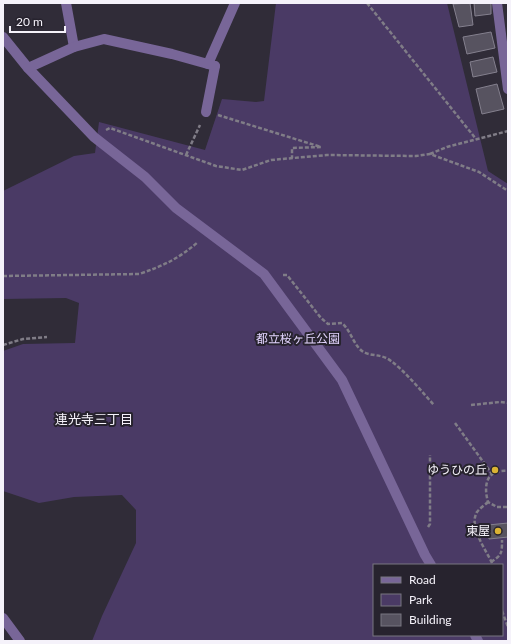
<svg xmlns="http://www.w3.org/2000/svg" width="511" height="644" font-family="Lato,'Noto Sans JP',sans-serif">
  <rect width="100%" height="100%" fill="#302c38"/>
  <path fill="#4a3a65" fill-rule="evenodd" d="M276 3H447L488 171 508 184V641H92L102 616 136 543V510L122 495 74 497 39 503 3 491V351L23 344 75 343 79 303 66 298 3 299V191L74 156 95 153 99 122 205 150 222 99 256 102 264 101ZM374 565H502V635H374Z"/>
  <g fill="#575360" stroke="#84808e">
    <path d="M470 3 473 25 459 27 453 4Z"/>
    <path d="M474 3H491V14L475 16Z"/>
    <path d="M491 32 495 48 467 54 463 37Z"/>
    <path d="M493 57 497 72 473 77 470 62Z"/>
    <path d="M497 84 504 109 482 114 476 89Z"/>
    <path d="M508 523V537L489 539 488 525Z"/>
  </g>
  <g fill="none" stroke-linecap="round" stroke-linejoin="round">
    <g stroke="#807d87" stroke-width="2.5" stroke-dasharray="4 2" stroke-linecap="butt">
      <path d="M367 3 476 139"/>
      <path d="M218 115 321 147 292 148V158"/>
      <path d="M106 130 110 128 216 166 242 170 271 160 327 155 416 156 430 154 479 172 508 191"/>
      <path d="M430 154 447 147 508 131"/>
      <path d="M186 155 200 125"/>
      <path d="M283 275H287L321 318 328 324 342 323C351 331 353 344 362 351 370 357 381 353 391 361 406 372 421 391 434 405"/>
      <path d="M3 276 139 274C163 266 178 259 198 242"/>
      <path d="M3 345 23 339 47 337"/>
      <path d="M471 405 500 402 508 403"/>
      <path d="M455 423 492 474"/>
      <path d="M488 502C485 505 480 508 477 512 468 527 487 551 493 565"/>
      <path d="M507 507H497L488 502C483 484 487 469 508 471"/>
      <path d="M428 527 430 524V455"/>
      <path d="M491 562C502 555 502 553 502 540"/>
      <path d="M502 611 508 627"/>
    </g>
    <g stroke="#786698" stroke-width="10">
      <path d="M66 3 74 47"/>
      <path d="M206 112 215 66"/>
    </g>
    <g stroke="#786698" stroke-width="10">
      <path d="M497 3 508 89"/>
      <path d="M3 37 28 68 94 137 145 177 176 208 264 274 342 380 425 555 431 565"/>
      <path d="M208 64 235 3"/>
      <path d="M28 68 74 47 104 39 172 54 215 66"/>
      <path d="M3 618 20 641"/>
      <path d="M475 635 478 641"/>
    </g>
  </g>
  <g fill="#dbb333" stroke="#27232e" stroke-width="1.5">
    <circle cx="495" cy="470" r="4"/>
    <circle cx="498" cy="531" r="4"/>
  </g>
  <g text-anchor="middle" stroke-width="4" stroke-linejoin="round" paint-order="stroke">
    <g font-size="12" fill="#e0d2fc" stroke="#27232e">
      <text x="298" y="343">都立桜ヶ丘公園</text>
    </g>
    <g font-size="12" fill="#f5f2fa" stroke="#27232e" text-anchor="end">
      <text x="487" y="474">ゆうひの丘</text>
      <text x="490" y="535">東屋</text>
    </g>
    <g font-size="13" fill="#f5f2fa" stroke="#27232e">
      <text x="94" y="424">連光寺三丁目</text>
    </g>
  </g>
  <rect width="511" height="644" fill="none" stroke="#f5f2fa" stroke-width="8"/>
  <rect x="373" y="564" width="130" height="72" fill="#27232e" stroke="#797680"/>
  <rect x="381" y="577" width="20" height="6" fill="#786698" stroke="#797680"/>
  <text x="409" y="584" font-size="12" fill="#f5f2fa">Road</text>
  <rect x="381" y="594" width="20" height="12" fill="#4a3a65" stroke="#797680"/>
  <text x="409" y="604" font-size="12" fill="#f5f2fa">Park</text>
  <rect x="381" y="614" width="20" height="12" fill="#575360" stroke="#797680"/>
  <text x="409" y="624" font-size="12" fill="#f5f2fa">Building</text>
  <path d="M10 26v6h55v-6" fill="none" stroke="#f5f2fa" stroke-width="2"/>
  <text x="16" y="26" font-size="12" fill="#f5f2fa" stroke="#27232e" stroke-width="3" paint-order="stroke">20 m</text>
</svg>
